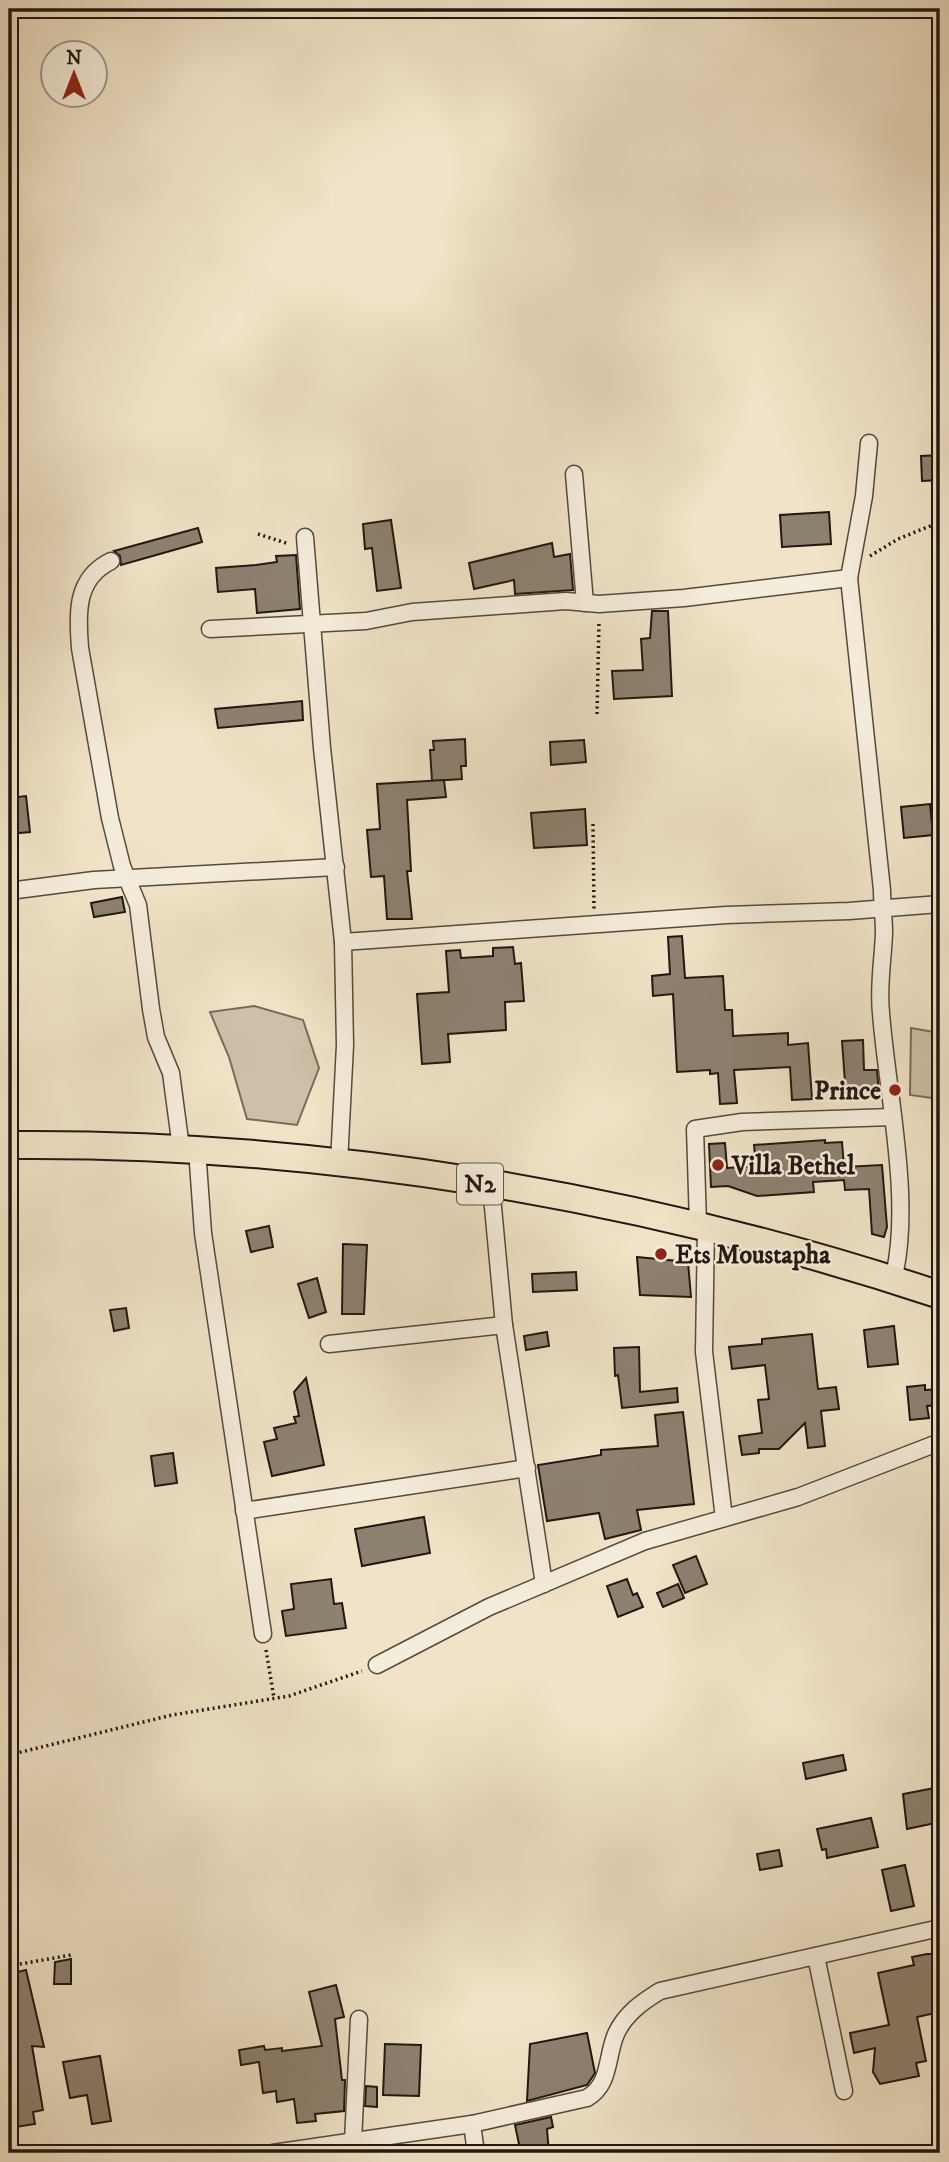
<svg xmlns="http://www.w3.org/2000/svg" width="949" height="2162" font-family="'IM FELL DW Pica',serif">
  <rect width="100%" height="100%" fill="#f0e3c7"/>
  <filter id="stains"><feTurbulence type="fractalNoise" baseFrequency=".00286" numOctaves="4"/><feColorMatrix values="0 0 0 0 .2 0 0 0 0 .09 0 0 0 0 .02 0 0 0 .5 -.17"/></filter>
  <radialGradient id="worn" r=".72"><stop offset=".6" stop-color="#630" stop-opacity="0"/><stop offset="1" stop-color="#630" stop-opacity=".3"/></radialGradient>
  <g fill="#cdc0a8" stroke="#776c5c" stroke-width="2">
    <path d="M254 1006 303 1020 319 1068 297 1125 247 1119 229 1057 210 1012Z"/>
    <path d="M911 1028 940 1033V1099L910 1095Z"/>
  </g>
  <g fill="#8d8170" stroke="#211711" stroke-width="2">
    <path d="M940 455V480L922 481 921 456Z"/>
    <path d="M829 512 831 544 782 547 780 515Z"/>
    <path d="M391 520 401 588 377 591 372 548 365 549 363 524Z"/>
    <path d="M198 528 202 542 121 565 120 556 114 551Z"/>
    <path d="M552 543 554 557 570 554 573 590 515 594 514 580 474 589 469 563Z"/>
    <path d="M296 555 300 609 257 613 255 589 218 592 216 568 256 565 277 562 276 556Z"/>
    <path d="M652 611H668L672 696 614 699 612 671 643 670 641 639 650 638Z"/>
    <path d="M302 701 303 720 218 728 215 709Z"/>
    <path d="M465 739 466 766H461L462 779 432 781 430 750H434L433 741Z"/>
    <path d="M584 740 586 762 551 765 550 742Z"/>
    <path d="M444 780 446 797 407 800 411 871H407L412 919H387L384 876 371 877 367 830 380 829 377 784Z"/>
    <path d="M26 796 30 832 9 834V798Z"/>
    <path d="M930 804 933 835 904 838 901 807Z"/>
    <path d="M585 809 587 845 534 848 531 813Z"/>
    <path d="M122 897 125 912 94 917 91 903Z"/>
    <path d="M682 936 685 978 723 976 725 1010H732L733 1036 788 1033V1045L808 1043 812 1099 792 1100 790 1067 734 1070 737 1103 720 1104 718 1073 710 1074V1070L677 1072 673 994 653 996 652 976 670 974 668 937Z"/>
    <path d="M513 947 515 964 521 963 524 1001 505 1002 506 1030 448 1034 450 1062 422 1064 417 994 449 992 446 951 460 950 461 958 493 956V948Z"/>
    <path d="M863 1040 864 1070H877L879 1094 846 1096 842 1041Z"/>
    <path d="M825 1140V1143L842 1142 844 1167 882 1165 887 1227 884 1237 872 1234 869 1189 845 1190 844 1180 813 1182 814 1192 757 1196 728 1186 711 1187 709 1144 725 1143 727 1168 756 1166 754 1145Z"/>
    <path d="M269 1226 273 1247 251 1252 246 1231Z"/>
    <path d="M343 1244 367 1245 364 1314H342Z"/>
    <path d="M637 1257 688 1262 691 1297 640 1295Z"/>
    <path d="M576 1272 577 1290 533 1292 532 1274Z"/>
    <path d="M317 1278 326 1312 309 1318 298 1284Z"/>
    <path d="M126 1308 129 1328 114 1331 110 1310Z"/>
    <path d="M894 1326 898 1364 868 1367 864 1330Z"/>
    <path d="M547 1332 549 1346 526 1350 524 1336Z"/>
    <path d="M812 1334 818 1389 836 1387 839 1409 821 1411 825 1446 808 1448 805 1423 779 1449H759V1453L742 1455 739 1436 762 1433 758 1400 769 1399 765 1365 732 1369 729 1347 762 1344V1339Z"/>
    <path d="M639 1347 640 1392 677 1388 678 1402 622 1408 618 1375 615 1376 614 1348Z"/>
    <path d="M306 1378 324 1465 272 1476 264 1442 277 1439 274 1428 296 1423 294 1417 299 1416 294 1392Z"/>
    <path d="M925 1385V1390L940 1389V1405L927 1406 929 1418 910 1420 907 1387Z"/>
    <path d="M683 1412 694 1504 637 1510 641 1530 605 1539 599 1513 547 1521 538 1465 601 1455V1450L658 1446 655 1415Z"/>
    <path d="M173 1453 177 1483 155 1486 151 1456Z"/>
    <path d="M424 1517 430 1553 362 1566 355 1529Z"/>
    <path d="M696 1556 707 1584 685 1593 673 1565Z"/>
    <path d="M331 1579 334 1604 342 1603 346 1628 286 1636 282 1611 294 1609 291 1584Z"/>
    <path d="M627 1579 633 1595 637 1593 643 1607 618 1617 607 1586Z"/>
    <path d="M678 1584 684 1598 663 1607 657 1593Z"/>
    <path d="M843 1755 846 1770 806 1779 803 1763Z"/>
    <path d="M940 1787V1822L907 1829 903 1794Z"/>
    <path d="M871 1818 878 1847 827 1858 826 1849 822 1850 817 1829Z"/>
    <path d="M779 1850 782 1866 760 1870 757 1854Z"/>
    <path d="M905 1865 914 1906 891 1911 882 1870Z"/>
    <path d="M927 1954H940V2012L917 2017 926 2061 916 2063 919 2076 880 2084 873 2072 875 2048 854 2053 850 2033 889 2025 878 1973 914 1965 912 1957Z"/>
    <path d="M71 1959V1984H54L55 1962Z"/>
    <path d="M26 1970 44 2047 32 2046 43 2110 33 2112 35 2124 9 2128V1974Z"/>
    <path d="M336 1985 344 2017 335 2019 342 2080H345L344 2111 315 2114 316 2121 297 2123 294 2099 277 2102 276 2091 263 2093 259 2062 241 2065 239 2050 264 2046 265 2050 282 2048V2051L322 2046 309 1992Z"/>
    <path d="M587 2033 595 2073 587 2085 527 2101 530 2044Z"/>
    <path d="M385 2044 421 2045 419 2096 383 2095Z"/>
    <path d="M100 2056 111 2121 92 2124 87 2095 70 2098 63 2062Z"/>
    <path d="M366 2086 377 2087V2107L365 2106Z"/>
    <path d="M551 2117 553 2127 547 2129 549 2153H526L524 2148 520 2149 515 2125Z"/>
  </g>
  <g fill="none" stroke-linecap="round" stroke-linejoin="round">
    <defs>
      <g id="minor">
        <path d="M869 443 864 496 849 578 882 890C882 904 884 919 884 933 883 960 878 986 881 1013 887 1093 913 1203 893 1280"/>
        <path d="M574 474 585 603"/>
        <path d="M305 537 322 748 343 942 345 1045 339 1163"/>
        <path d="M111 561C76 578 77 612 80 648L110 818 122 866 138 905 151 1009 156 1037 171 1073 181 1148"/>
        <path d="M210 629 366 621 412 612 566 601 599 604 684 598 849 578"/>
        <path d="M9 891 94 880 336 867"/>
        <path d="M343 942 726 915 849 911 940 904"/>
        <path d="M197 1149 203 1233 263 1634"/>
        <path d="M491 1186 504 1325 544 1584"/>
        <path d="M698 1224 695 1129 742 1122 893 1117"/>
        <path d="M706 1226 704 1352 724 1518"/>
        <path d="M329 1344 504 1325"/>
        <path d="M244 1511 527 1468"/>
        <path d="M377 1665 489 1607 645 1541 798 1497 940 1442"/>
        <path d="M816 1956 844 2091"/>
        <path d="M472 2124 476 2153"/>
        <path d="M353 2141 359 2019"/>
        <path d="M273 2153 472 2124 587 2098C611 2084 606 2057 616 2034 625 2014 642 2002 660 1991L940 1928"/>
      </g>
      <path id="trunk" d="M9 1145C322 1142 643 1196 940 1295"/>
    </defs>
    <use href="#minor" stroke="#554a3e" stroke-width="19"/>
    <use href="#trunk" stroke="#211711" stroke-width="30"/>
    <g stroke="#211711" stroke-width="3.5" stroke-dasharray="2 3.5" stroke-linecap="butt">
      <path d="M258 534 289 544"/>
      <path d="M870 556 898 539 940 522"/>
      <path d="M597 714 599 622"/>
      <path d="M593 824 594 909"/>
      <path d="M266 1650 274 1698"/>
      <path d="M9 1755 172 1715 289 1696 362 1671"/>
      <path d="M9 1966 71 1955"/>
    </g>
    <use href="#minor" stroke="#f5eddb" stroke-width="16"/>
    <use href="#trunk" stroke="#f0e3c7" stroke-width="26"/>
  </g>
  <g fill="#8f2418" stroke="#f5eddb" stroke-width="2.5">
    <circle cx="895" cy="1090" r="7"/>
    <circle cx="718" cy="1165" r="7"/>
    <circle cx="661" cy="1254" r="7"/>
  </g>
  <g text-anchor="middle" stroke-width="5" stroke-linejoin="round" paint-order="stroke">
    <rect fill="#f5eddb" stroke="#61574e" stroke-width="2" x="457" y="1163.5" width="46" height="41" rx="5"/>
    <g font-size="24" font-weight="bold" fill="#211711">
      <text x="480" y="1192">N2</text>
    </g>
    <g font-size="26" font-weight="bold" fill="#211711" stroke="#f5eddb" text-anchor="start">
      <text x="881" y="1099" text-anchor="end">Prince</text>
      <text x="732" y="1174">Villa Bethel</text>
      <text x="675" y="1263">Ets Moustapha</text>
    </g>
  </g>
  <rect width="949" height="2162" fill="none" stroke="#f0e3c7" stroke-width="35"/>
  <rect x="10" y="10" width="928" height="2141" fill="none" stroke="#211711" stroke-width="3.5"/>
  <rect x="18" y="18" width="914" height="2127" fill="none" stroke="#211711" stroke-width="2"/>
  <g transform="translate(74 74)"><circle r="33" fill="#f5eddb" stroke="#a0978a" stroke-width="2"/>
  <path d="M0-5L12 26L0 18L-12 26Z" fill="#8f2418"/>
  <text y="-10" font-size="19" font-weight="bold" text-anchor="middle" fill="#211711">N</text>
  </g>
  <rect width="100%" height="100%" filter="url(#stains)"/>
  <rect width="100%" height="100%" fill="url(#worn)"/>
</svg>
